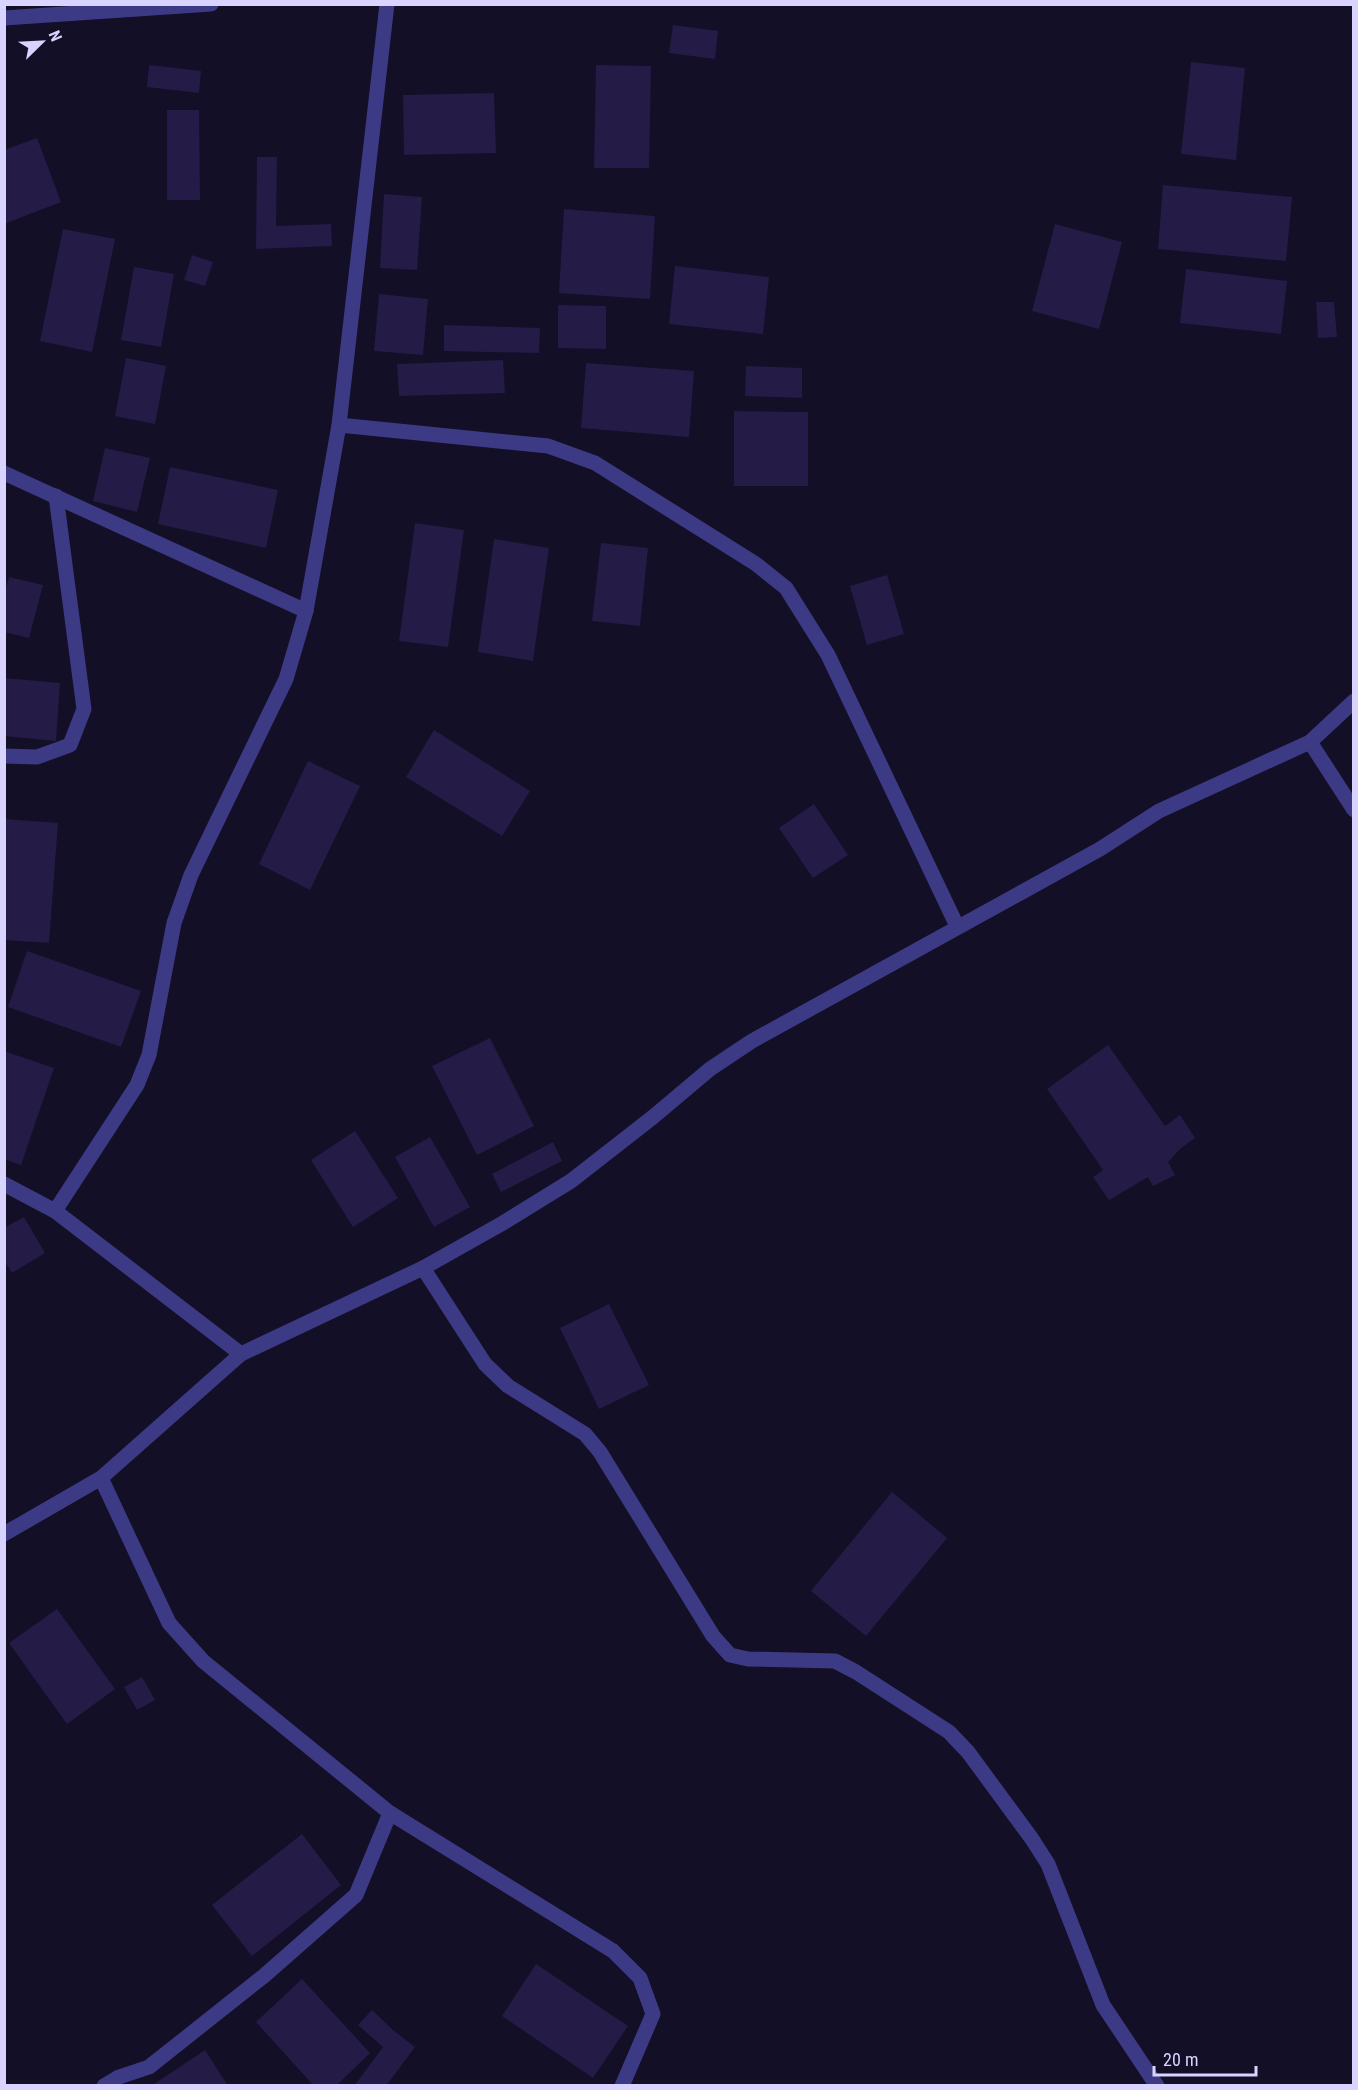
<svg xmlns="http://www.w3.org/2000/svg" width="1358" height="2090" font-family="'Roboto Condensed',sans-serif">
  <rect width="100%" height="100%" fill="#130f26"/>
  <g fill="#241b47">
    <path d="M673 25 718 31 715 59 669 53Z"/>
    <path d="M1191 62 1245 68 1236 160 1181 154Z"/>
    <path d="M149 65 201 71 199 93 147 87Z"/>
    <path d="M596 65 651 66 649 168H594Z"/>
    <path d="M494 93 496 153 404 155 403 95Z"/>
    <path d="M167 110H199L200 200H167Z"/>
    <path d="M37 138 61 202 4 224V150Z"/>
    <path d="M257 157H277L276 226 331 224 332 246 256 249Z"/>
    <path d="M1163 185 1292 197 1286 261 1158 249Z"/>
    <path d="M384 194 422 197 417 270 380 268Z"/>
    <path d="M564 209 655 216 650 299 559 293Z"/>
    <path d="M1055 224 1122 242 1099 329 1032 311Z"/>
    <path d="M63 229 115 239 92 352 40 341Z"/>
    <path d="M192 255 213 262 205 286 184 280Z"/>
    <path d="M675 266 769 277 763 334 669 324Z"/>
    <path d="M134 267 174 274 161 347 121 340Z"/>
    <path d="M1186 269 1287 281 1281 334 1180 323Z"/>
    <path d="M379 294 428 299 423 355 374 351Z"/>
    <path d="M1316 302H1334L1337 337 1318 338Z"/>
    <path d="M558 305 606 306V349L558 348Z"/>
    <path d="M444 325 540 328 539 353 444 351Z"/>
    <path d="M126 358 166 366 155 424 115 416Z"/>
    <path d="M503 360 505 393 399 396 397 364Z"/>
    <path d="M586 363 694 371 689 437 581 428Z"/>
    <path d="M746 366 802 368V398L745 396Z"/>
    <path d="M734 411 808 412V486H734Z"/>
    <path d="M105 448 150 458 137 512 93 501Z"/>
    <path d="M170 467 278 490 266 548 158 524Z"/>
    <path d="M415 523 464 530 448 647 399 641Z"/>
    <path d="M494 539 549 548 533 661 478 652Z"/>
    <path d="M601 543 648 548 640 626 592 621Z"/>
    <path d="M887 575 904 634 867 645 850 586Z"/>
    <path d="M9 577 43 585 29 638 4 632V595Z"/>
    <path d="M4 678 60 683 56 741 4 736Z"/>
    <path d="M434 730 530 791 502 836 406 777Z"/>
    <path d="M308 761 360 786 310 890 259 864Z"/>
    <path d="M814 804 848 855 813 878 779 828Z"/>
    <path d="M4 819 58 823 49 943 4 940Z"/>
    <path d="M27 951 141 991 121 1047 8 1007Z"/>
    <path d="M490 1038 534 1126 477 1155 432 1066Z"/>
    <path d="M1108 1045 1165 1126 1180 1115 1195 1138 1180 1149 1168 1162 1175 1175 1153 1186 1148 1177 1109 1200 1093 1177 1103 1170 1047 1089Z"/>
    <path d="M4 1051 54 1068 21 1165 4 1159Z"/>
    <path d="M355 1131 398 1198 353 1227 311 1160Z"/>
    <path d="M430 1137 470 1207 434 1227 395 1157Z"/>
    <path d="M553 1142 562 1161 501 1192 492 1174Z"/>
    <path d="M24 1217 45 1253 12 1273 4 1260V1228Z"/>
    <path d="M609 1304 649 1385 599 1409 560 1328Z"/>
    <path d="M892 1492 947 1538 866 1636 811 1591Z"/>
    <path d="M57 1609 115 1689 67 1724 9 1643Z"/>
    <path d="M142 1677 155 1700 137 1710 124 1687Z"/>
    <path d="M302 1834 341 1885 252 1956 212 1905Z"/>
    <path d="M536 1964 628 2026 593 2078 502 2016Z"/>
    <path d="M302 1979 370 2053 336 2086H314L256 2022Z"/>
    <path d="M372 2010 394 2031 415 2047 386 2086H354L383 2047 358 2025Z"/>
    <path d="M205 2050 228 2086H151Z"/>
  </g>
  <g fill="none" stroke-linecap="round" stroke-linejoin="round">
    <g stroke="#3d3a85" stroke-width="15">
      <path d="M4 18 211 4"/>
      <path d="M339 425 548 446 595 463 756 564 786 588 828 655 957 926"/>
      <path d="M4 473 306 611"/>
      <path d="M1310 742 1354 810"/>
      <path d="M4 756 37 757 70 745 84 709 56 496"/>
      <path d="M4 1184 55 1211 241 1354"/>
      <path d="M55 1211 137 1085 149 1055 174 923 191 875 286 679 306 611 339 425 387 4"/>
      <path d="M423 1268 485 1364 508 1386 585 1434 600 1452 713 1636 730 1655 748 1659 835 1661 856 1672 949 1732 968 1752 1032 1839 1048 1864 1103 2005 1157 2086"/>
      <path d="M101 1478 169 1623 203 1661 390 1813 613 1951 640 1978 653 2014 622 2086"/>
      <path d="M4 1534 101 1478 241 1354 423 1268 503 1223 571 1181 653 1117 710 1069 752 1041 1100 849 1159 811 1310 742 1354 701"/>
      <path d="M104 2086 119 2077 149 2067 265 1975 356 1895 390 1813"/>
    </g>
  </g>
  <rect width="1358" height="2090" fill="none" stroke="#d9d4ff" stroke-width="12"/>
  <g transform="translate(42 42) rotate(66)" stroke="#130f26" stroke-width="4.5" paint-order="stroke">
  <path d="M0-4.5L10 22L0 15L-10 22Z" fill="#d9d4ff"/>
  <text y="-9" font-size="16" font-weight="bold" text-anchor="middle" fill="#d9d4ff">N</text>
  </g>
  <path d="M1154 2066v9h102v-9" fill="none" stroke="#d9d4ff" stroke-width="3"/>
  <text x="1163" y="2066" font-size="18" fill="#d9d4ff" stroke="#130f26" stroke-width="4.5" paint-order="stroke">20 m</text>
</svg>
